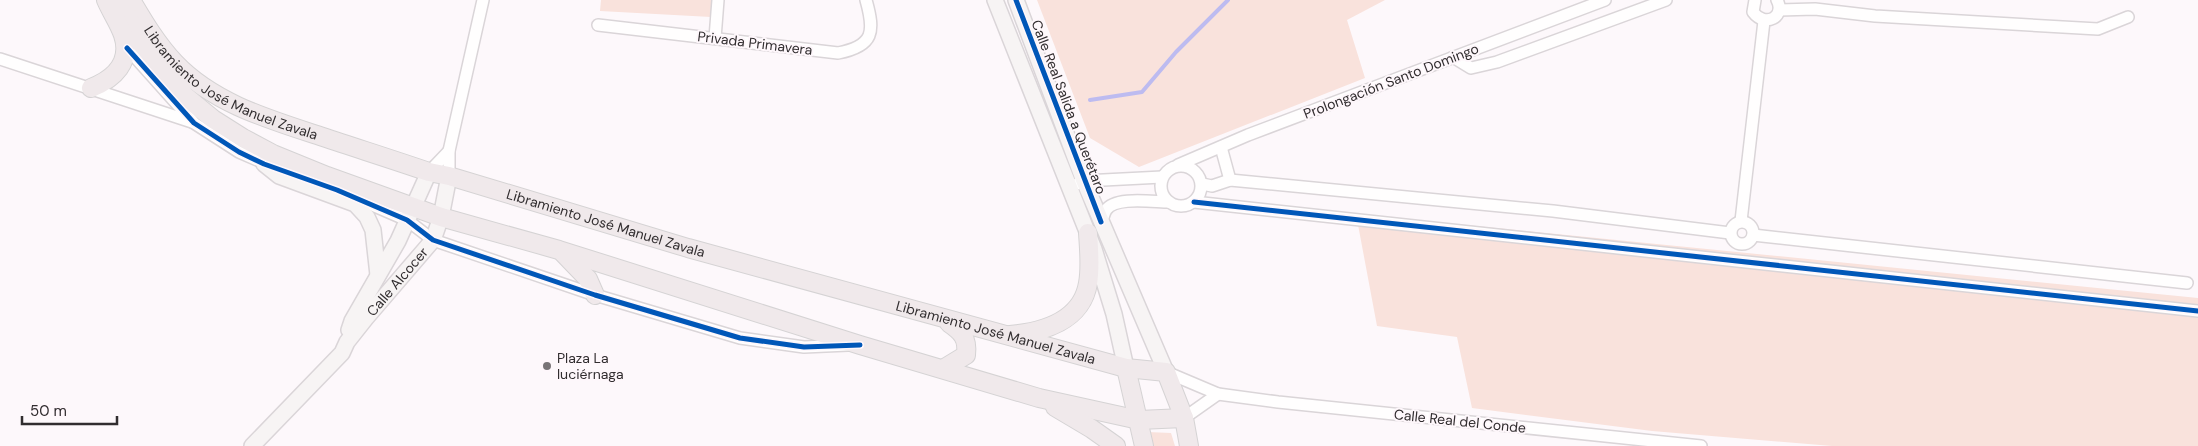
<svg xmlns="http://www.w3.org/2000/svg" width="2198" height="446" font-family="'DM Sans',sans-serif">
  <rect width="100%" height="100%" fill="#fdf8fb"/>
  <g fill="#f9e2dc">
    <path d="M601 0H713L711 17 600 11Z"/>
    <path d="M1037 0H1385L1347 20 1365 78 1139 167 1090 138Z"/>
    <path d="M1356 214 2198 298V446H1832L1652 431 1472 408 1457 337 1377 326Z"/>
    <path d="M1148 432 1171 433 1175 446H1152Z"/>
  </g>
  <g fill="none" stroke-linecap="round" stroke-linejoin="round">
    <path stroke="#bdbbf0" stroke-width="4" d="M1090 100 1142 92 1176 52 1228 0"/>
    <defs>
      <g id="street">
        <path d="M1755 0 1753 12C1765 28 1786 17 1777 0"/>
        <path d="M1779 10 1815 9 1875 16 2098 29 2128 17"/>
        <path d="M598 25 838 53C874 46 875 32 866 0"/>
        <path d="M715 38 718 0"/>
        <path d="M127 48 194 123 239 152 271 166"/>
        <path d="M1453 57 1471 68 1497 62 1666 0"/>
        <path d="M0 59 192 122"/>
        <path d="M1221 147 1230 180"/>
        <path d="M1178 165 1248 135 1605 0"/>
        <circle cx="1181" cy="186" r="20"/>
        <path d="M429 172 449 151"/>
        <path d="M449 176V151L483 0"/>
        <path d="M1077 184 1084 181 1162 177"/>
        <path d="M1202 184 1212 186 1230 180 1553 211 1730 233"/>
        <path d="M349 195 407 220 433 240 595 295 740 338 804 347 848 345"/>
        <path d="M1194 202 2198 311"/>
        <path d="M1741 221 1764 21"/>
        <circle cx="1742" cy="233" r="11"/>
        <path d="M1101 222C1103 219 1104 213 1106 210 1115 196 1153 202 1169 202"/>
        <path d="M1753 235 2187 283"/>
        <path d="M1166 372 1218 394 1278 402 1701 446"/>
        <path d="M1184 418 1218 394"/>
      </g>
      <g id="secondary">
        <path d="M995 0 1094 249 1114 314 1126 368"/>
        <path d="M1016 0 1084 181 1166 372"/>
        <path d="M264 164 279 176 355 204 367 217 373 230 378 275"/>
        <path d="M349 330 352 321 398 241 429 172"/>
        <path id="s1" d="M252 446 342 353 347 342 366 318 433 240 441 217 449 176"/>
      </g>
      <g id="primary">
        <path id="s2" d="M131 0C144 22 157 44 175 63 214 104 271 120 323 137 359 149 394 160 429 172L449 176 688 248 1126 368 1166 372 1184 418 1189 446"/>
        <path d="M122 4 140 42 185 96 213 119 243 138 273 154 327 176 441 217 559 250 860 345 1039 398 1139 420 1184 418"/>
        <path d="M91 88C114 79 132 62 123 35 119 23 111 12 106 0"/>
        <path d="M563 253 588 279 595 295"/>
        <path d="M1010 335C1043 332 1082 321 1088 283 1091 267 1089 249 1088 233"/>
        <path d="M1126 368 1144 446"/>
        <path d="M943 369 966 355C968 338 962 332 949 323"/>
        <path d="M1055 407 1092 429 1116 446"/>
      </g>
    </defs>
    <use href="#street" stroke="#dad5d8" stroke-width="14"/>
    <use href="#secondary" stroke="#dad5d8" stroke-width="18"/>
    <use href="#primary" stroke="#d5d3d4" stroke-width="20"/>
    <use href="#street" stroke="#fffefe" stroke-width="11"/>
    <use href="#secondary" stroke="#f7f4f4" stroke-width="15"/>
    <use href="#primary" stroke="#f0e9eb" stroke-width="18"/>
    <defs>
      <g id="cycleway">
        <path d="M1016 0 1101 222"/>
        <path d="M127 48 194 123 239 152 264 164 337 190 407 220 433 240 595 295 740 338 804 347 860 345"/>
        <path d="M1194 202 2198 311"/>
      </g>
    </defs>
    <use href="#cycleway" stroke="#fef7fb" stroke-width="8"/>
    <use href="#cycleway" stroke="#0057b8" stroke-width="5"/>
  </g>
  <circle fill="#787476" stroke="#fef7fb" stroke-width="2" cx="547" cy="366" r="5"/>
  <g text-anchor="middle" stroke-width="4" stroke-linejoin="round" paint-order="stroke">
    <g font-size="14" fill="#312d2f" stroke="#fef7fb">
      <text transform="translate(755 43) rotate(7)" y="5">Privada Primavera</text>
      <text dy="5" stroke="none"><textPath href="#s2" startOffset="135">Libramiento José Manuel Zavala</textPath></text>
      <text transform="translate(1391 81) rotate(-21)" y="5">Prolongación Santo Domingo</text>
      <text transform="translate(1069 107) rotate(69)" y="5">Calle Real Salida a Querétaro</text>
      <text dy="5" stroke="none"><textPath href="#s2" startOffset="540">Libramiento José Manuel Zavala</textPath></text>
      <text dy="5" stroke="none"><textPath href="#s1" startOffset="220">Calle Alcocer</textPath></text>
      <text dy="5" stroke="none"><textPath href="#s2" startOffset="945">Libramiento José Manuel Zavala</textPath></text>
      <text transform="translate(1460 421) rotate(6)" y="5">Calle Real del Conde</text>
    </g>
    <g font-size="14" fill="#312d2f" stroke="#fef7fb" text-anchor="start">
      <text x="557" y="363">Plaza La<tspan x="557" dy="16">luciérnaga</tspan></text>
    </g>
  </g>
  <path d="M22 416v8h95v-8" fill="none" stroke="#312d2f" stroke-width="2.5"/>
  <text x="30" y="416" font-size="15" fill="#312d2f" stroke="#fef7fb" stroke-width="4" paint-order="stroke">50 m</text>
</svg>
